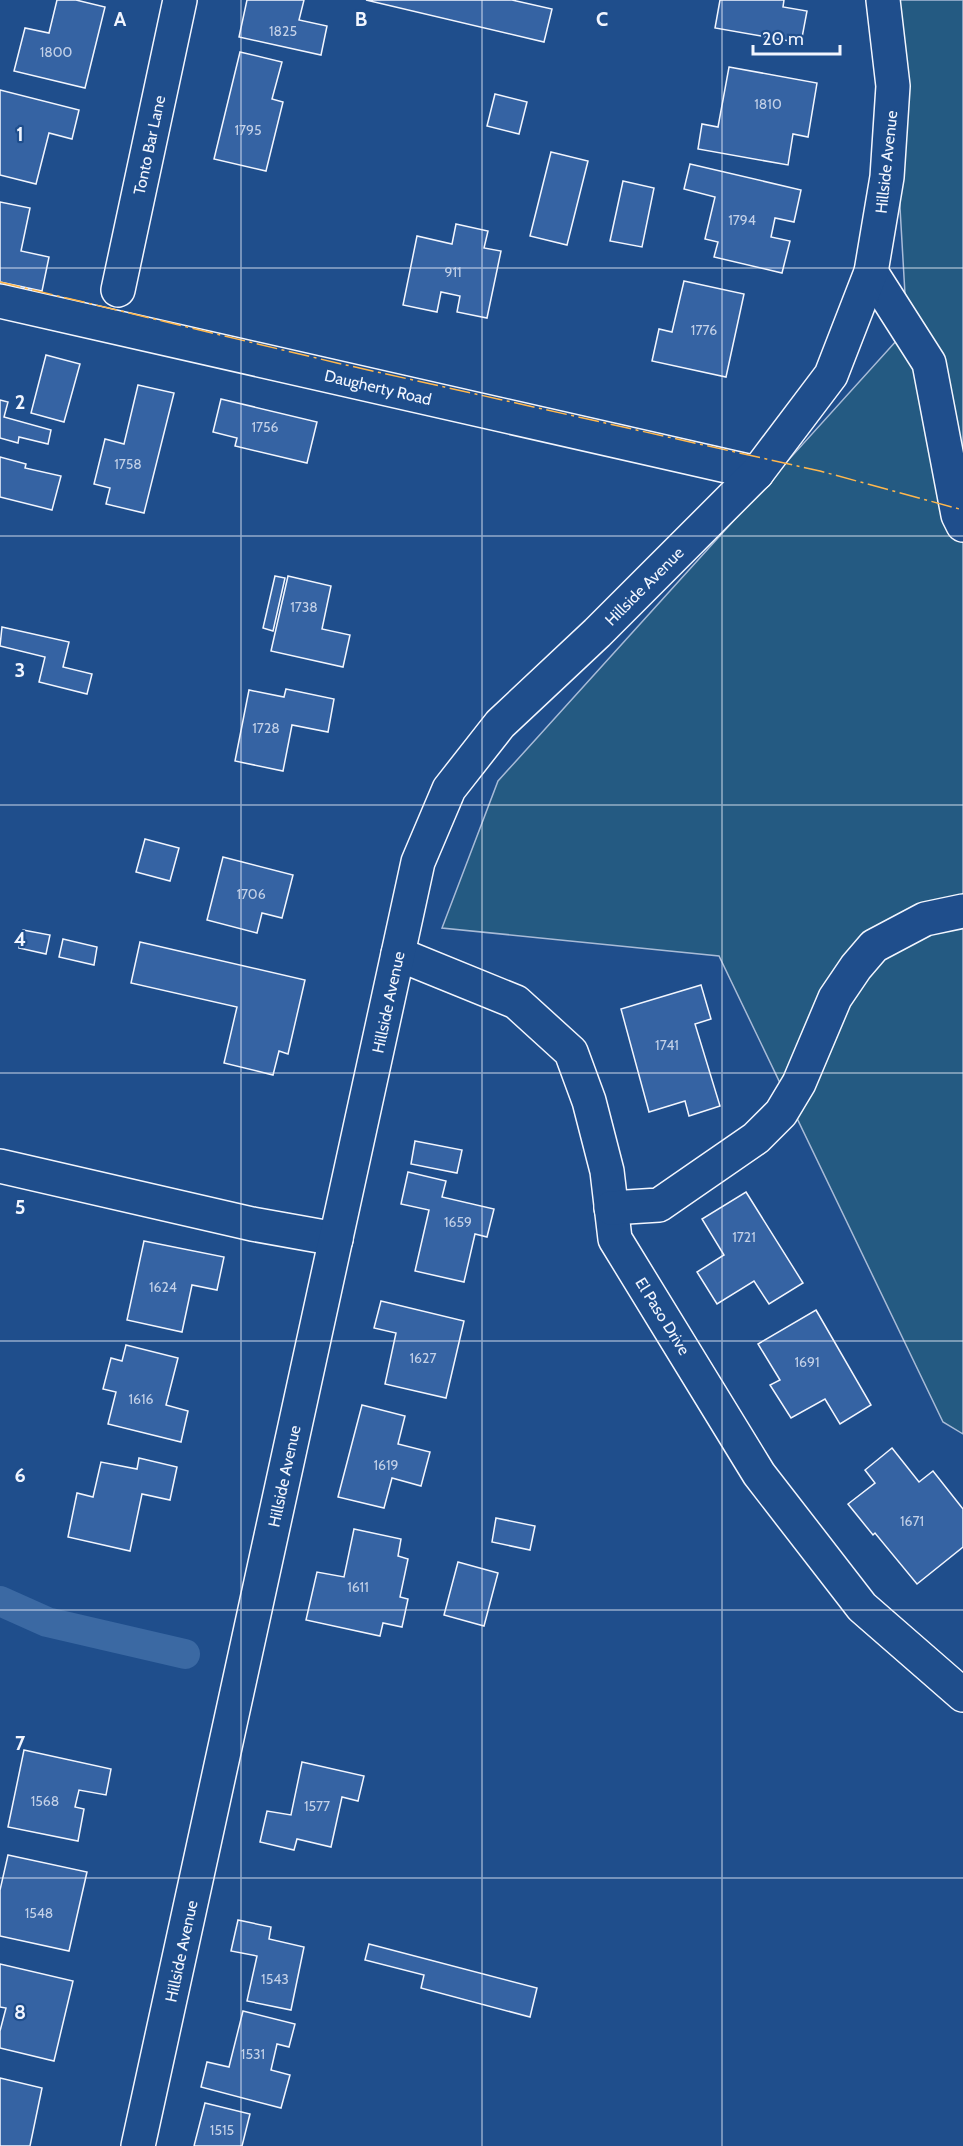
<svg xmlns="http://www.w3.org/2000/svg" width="963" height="2146" font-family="Cabin,sans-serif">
  <rect width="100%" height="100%" fill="#1f4e8c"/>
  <path fill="#245a82" stroke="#a8bbd7" stroke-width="1.5" d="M883 0H963V1434L943 1422 719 956 442 928 498 781 907 329 893 86Z"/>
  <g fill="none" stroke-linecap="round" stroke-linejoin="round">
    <path stroke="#3b69a3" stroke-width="30" d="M0 1601 47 1622 185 1654"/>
  </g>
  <g fill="#3563a3" stroke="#f2f6ff" stroke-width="1.5">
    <path d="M57 0H76L105 7 85 88 14 71 25 28 49 33Z"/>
    <path d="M247 0H304L299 20 327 26 321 55 239 37Z"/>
    <path d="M366 0H512L552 9 544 42Z"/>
    <path d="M720 0H784L783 7 807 11 801 43 715 28Z"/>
    <path d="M240 52 282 62 272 99 283 102 266 171 214 159Z"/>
    <path d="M729 67 817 83 808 137 793 134 788 165 698 149 702 124 718 127Z"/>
    <path d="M0 90 79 110 72 139 49 133 36 184 0 175Z"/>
    <path d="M495 94 527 102 519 134 487 126Z"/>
    <path d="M551 152 588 161 567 245 530 236Z"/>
    <path d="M690 164 801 190 794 222 775 218 771 237 790 241 782 273 714 257 718 242 705 239 715 197 684 189Z"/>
    <path d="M623 181 654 188 642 247 610 241Z"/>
    <path d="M0 202 30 208 21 251 49 257 42 291 0 282Z"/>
    <path d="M456 224 488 231 484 248 501 251 487 318 457 312 460 296 441 292 437 312 403 305 417 236 452 244Z"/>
    <path d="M684 281 744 294 726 377 652 361 659 329 672 332Z"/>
    <path d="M46 355 80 364 64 422 31 413Z"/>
    <path d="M138 385 174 393 144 513 106 504 110 488 94 484 105 439 124 444Z"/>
    <path d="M221 399 317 422 307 463 235 446 237 438 213 432Z"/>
    <path d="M0 400 8 402 4 417 51 430 48 444 19 437 18 443 0 438Z"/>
    <path d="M0 457 26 464 25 468 61 476 52 510 0 497Z"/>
    <path d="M275 576 285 578 273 631 263 628Z"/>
    <path d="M288 576 331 586 322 629 350 635 343 667 271 651Z"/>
    <path d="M2 627 69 642 63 667 92 674 87 694 39 682 45 657 0 646Z"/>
    <path d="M286 689 334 699 328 732 292 725 283 771 235 761 249 690 284 697Z"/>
    <path d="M145 839 179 848 170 881 136 872Z"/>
    <path d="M223 857 293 875 282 918 262 913 257 933 207 920Z"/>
    <path d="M23 930 50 935 46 954 19 948Z"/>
    <path d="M63 939 97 947 94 965 59 957Z"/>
    <path d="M140 942 305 980 288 1054 279 1051 273 1075 224 1063 237 1007 131 983Z"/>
    <path d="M701 985 711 1019 695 1024 720 1106 689 1116 685 1101 649 1112 621 1009Z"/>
    <path d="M415 1141 462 1150 457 1173 411 1164Z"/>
    <path d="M408 1172 446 1181 442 1197 494 1209 487 1237 475 1234 464 1282 415 1271 429 1210 401 1204Z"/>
    <path d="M746 1192 803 1283 769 1304 754 1281 717 1304 697 1272 724 1255 702 1219Z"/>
    <path d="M144 1241 224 1257 217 1290 192 1285 182 1332 127 1320Z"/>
    <path d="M381 1301 464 1321 446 1398 385 1384 396 1333 374 1328Z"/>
    <path d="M816 1310 871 1405 840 1424 825 1399 791 1418 770 1385 780 1380 758 1344Z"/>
    <path d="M126 1345 178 1358 166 1405 188 1411 181 1442 108 1424 116 1392 103 1389 111 1358 122 1361Z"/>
    <path d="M362 1405 405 1416 398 1444 430 1452 421 1486 392 1478 384 1508 338 1497Z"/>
    <path d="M892 1448 919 1482 933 1471 963 1509V1547L917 1584 875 1533 873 1535 848 1504 875 1483 865 1470Z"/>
    <path d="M139 1458 177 1467 170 1500 142 1494 130 1551 68 1537 77 1493 93 1497 101 1462 137 1469Z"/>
    <path d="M496 1518 535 1526 530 1550 492 1542Z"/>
    <path d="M354 1529 401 1539 398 1556 408 1559 400 1597 408 1599 402 1627 383 1623 380 1636 306 1620 317 1572 344 1577Z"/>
    <path d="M458 1562 498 1573 484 1626 444 1615Z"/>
    <path d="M24 1750 111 1769 106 1795 79 1790 75 1807 84 1809 78 1841 8 1827Z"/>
    <path d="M302 1762 364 1776 358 1801 342 1797 331 1847 297 1839 294 1850 260 1842 267 1811 291 1815Z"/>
    <path d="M8 1855 87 1872 69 1951 0 1936V1890Z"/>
    <path d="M238 1920 271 1927 269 1939 304 1947 291 2010 247 2001 257 1956 231 1951Z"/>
    <path d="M369 1944 537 1988 530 2017 421 1988 424 1975 365 1960Z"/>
    <path d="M0 1964 73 1981 54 2061 0 2048V2031L6 2008 0 2007Z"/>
    <path d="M243 2011 295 2024 289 2047 277 2044 271 2070 290 2075 281 2108 201 2087 207 2062 229 2067Z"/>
    <path d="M0 2078 42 2088 30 2146H0Z"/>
    <path d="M205 2103 250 2114 242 2146H194Z"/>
  </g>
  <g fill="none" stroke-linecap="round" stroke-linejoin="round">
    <defs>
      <g id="minor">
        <path d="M871 272 929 363 958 515 963 525"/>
        <path d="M118 290 180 0"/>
        <path d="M0 301 757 473"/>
        <path d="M398 954 516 1002 571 1052 589 1101 607 1171 615 1239 759 1474 862 1607 963 1695"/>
        <path d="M0 1166 252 1224 336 1239"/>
        <path d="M611 1208 659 1205 756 1138 781 1113 799 1083 835 998 856 967 874 946 925 919 963 911"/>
        <path d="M138 2146 418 862 449 789 500 724 597 633 757 473 831 375 871 272 887 177 893 86 883 0"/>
      </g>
    </defs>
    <use href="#minor" stroke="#f2f6ff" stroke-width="36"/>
    <use href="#minor" stroke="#1f4e8c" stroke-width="33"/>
    <path stroke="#ffb74d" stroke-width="1.5" stroke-dasharray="21 4.5 3 4.5" stroke-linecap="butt" d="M0 282 337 363 820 471 963 510"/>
  </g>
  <path fill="none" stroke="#f2f6ff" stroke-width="1.5" stroke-opacity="0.55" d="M241 0V2146M482 0V2146M722 0V2146M0 268H963M0 536H963M0 805H963M0 1073H963M0 1341H963M0 1610H963M0 1878H963"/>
  <g text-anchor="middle" stroke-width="4.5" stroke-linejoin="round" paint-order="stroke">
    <g font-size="14" fill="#c3d1e8">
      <text x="283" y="36">1825</text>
      <text x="56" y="57">1800</text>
      <text x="768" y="109">1810</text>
      <text x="248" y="135">1795</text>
      <text x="742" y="225">1794</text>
      <text x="453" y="277">911</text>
      <text x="704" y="335">1776</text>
      <text x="265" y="432">1756</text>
      <text x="128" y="469">1758</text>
      <text x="304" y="612">1738</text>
      <text x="266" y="733">1728</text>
      <text x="251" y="899">1706</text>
      <text x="667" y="1050">1741</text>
      <text x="458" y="1227">1659</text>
      <text x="744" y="1242">1721</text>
      <text x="163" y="1292">1624</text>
      <text x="423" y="1363">1627</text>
      <text x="807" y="1367">1691</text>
      <text x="141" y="1404">1616</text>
      <text x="386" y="1470">1619</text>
      <text x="912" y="1526">1671</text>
      <text x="358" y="1592">1611</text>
      <text x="45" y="1806">1568</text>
      <text x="317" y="1811">1577</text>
      <text x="39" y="1918">1548</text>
      <text x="275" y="1984">1543</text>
      <text x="253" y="2059">1531</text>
      <text x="222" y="2135">1515</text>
    </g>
    <g font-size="16" fill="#f2f6ff" stroke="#1f4e8c">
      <text transform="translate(149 145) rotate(-78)" y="6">Tonto Bar Lane</text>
      <text transform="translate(886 162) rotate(-84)" y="6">Hillside Avenue</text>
      <text transform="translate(378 387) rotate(13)" y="6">Daugherty Road</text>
      <text transform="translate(644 586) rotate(-45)" y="6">Hillside Avenue</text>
      <text transform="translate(388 1002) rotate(-78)" y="6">Hillside Avenue</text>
      <text transform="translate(663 1316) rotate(58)" y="6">El Paso Drive</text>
      <text transform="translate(284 1476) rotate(-78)" y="6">Hillside Avenue</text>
      <text transform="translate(181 1951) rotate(-78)" y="6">Hillside Avenue</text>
    </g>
  </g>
  <g font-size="20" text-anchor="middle" font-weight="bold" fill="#f2f6ff" stroke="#1f4e8c" stroke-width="4.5" stroke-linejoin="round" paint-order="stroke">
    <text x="120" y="26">A</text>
    <text x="361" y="26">B</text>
    <text x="602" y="26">C</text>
    <text x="20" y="141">1</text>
    <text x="20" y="409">2</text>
    <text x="20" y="677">3</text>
    <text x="20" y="946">4</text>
    <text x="20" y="1214">5</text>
    <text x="20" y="1482">6</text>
    <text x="20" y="1750">7</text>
    <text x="20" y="2019">8</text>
  </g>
  <path d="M753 45v9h87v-9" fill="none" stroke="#f2f6ff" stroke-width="3"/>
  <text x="762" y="45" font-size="18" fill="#f2f6ff" stroke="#1f4e8c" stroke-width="4.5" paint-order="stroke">20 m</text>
</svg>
